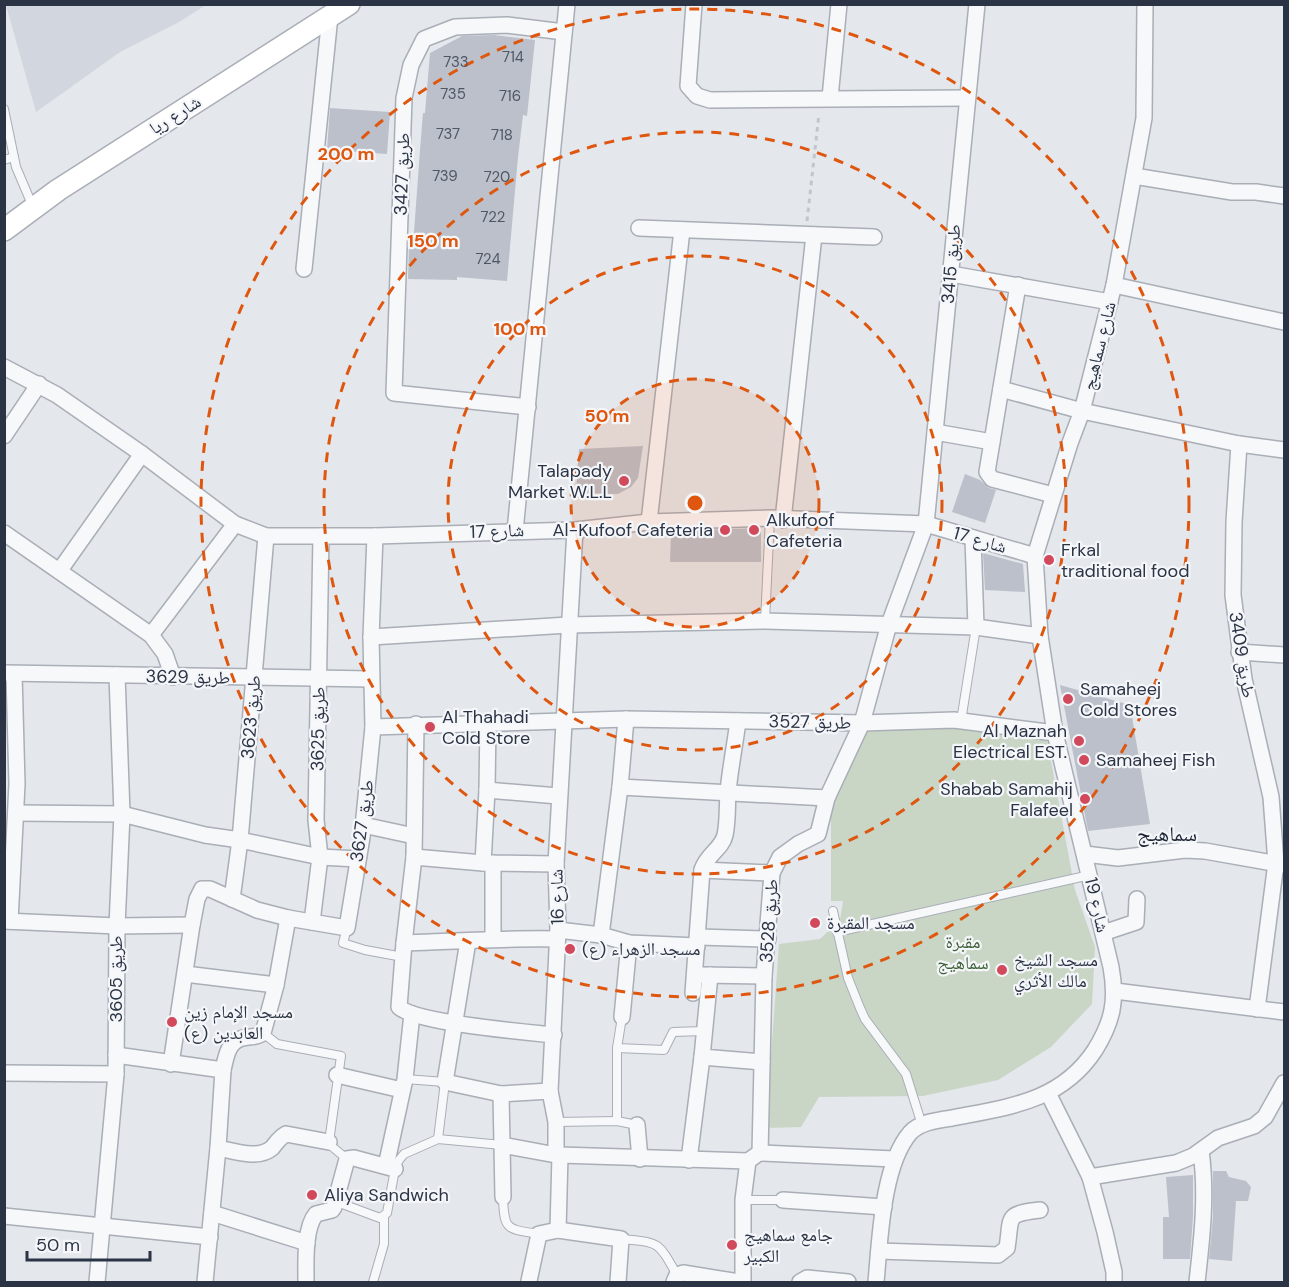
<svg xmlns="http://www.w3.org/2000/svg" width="1289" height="1287" font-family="'DM Sans','Noto Naskh Arabic',sans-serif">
  <rect width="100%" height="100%" fill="#e4e7ec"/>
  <path fill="#d2d6de" d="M6 5V4L206 5 179 22 120 52 36 112Z"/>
  <path fill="#c9d6c5" d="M916 726H990L1046 734 1075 890 1095 947 1092 1004 1051 1047 998 1080 923 1096 819 1097 801 1127 766 1128 779 944 820 939 840 920 843 901H831V811L851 734Z"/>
  <g fill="#bbc0ca">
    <path d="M494 35 535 40 527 116 523 115 518 157 507 281 457 277V280L408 279 409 246H413L420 150 423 113H425L430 53 462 36Z"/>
    <path d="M330 108 390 112 387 154 327 150Z"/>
    <path d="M643 446 638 478 631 487 618 494 576 493 579 449Z"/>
    <path d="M965 474 980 480 989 488 996 490 985 523 952 512Z"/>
    <path d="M761 528V562H670L671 531Z"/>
    <path d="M983 553 1023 564 1025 592 985 590Z"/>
    <path d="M1060 685 1130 705 1150 824 1088 831Z"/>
    <path d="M1213 1171H1226L1229 1177 1246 1181 1251 1187 1248 1201H1236L1232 1261 1209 1259 1213 1217Z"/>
    <path d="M1193 1175V1216L1190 1259H1163V1217H1169L1166 1177Z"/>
  </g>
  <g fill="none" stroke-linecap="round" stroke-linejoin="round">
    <defs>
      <g id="service">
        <path d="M4 109 16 167 33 207"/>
        <path d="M4 160 14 157"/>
        <path d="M765 621 770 518"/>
        <path d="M961 721 976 627"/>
        <path d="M833 911 848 978 860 1008 865 1019 906 1074 922 1125"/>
        <path d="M347 928 343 943 365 950 403 957"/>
        <path d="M837 932 1090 875"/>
        <path d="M263 1033 277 1044 341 1056 329 1142 330 1145 347 1159"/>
        <path d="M617 1048 664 1050 673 1032 704 1031"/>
        <path d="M405 1079 445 1082 438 1139"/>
        <path d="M617 1121V1048L622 1017"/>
        <path d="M556 1122 617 1121 637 1125"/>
        <path d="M503 1197C504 1231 507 1229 539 1234"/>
        <path d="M743 1200H783"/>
        <path d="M337 1202 380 1218 387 1213 395 1169 399 1160 404 1154 438 1139 502 1145"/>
        <path d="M621 1239C660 1243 657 1240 677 1275"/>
        <path d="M373 1282 384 1244V1216"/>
      </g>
      <g id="minor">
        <path d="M694 4 688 86 697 96 710 100 966 98"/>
        <path d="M830 98 839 4"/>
        <path d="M1134 176 1232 192H1256L1284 196"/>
        <path d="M639 228 874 237"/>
        <path d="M304 269 330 16"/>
        <path d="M951 274 1110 302"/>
        <path d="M1018 285 987 472 992 479 1053 495"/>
        <path d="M1114 285 1284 322"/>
        <path d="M4 367 57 395 142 454 235 524 266 536H375L575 530 649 522 770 518 926 524 1035 556"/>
        <path d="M1001 389 1082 411 1239 444 1284 450"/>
        <path d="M528 407 394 393 404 98 411 65 424 39 455 27 507 25 564 32"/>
        <path d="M935 432 992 442"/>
        <path d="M4 436 39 384"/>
        <path d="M1239 444 1234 522 1233 595 1244 679 1271 797 1276 863 1257 1009"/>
        <path d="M783 520 814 235"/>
        <path d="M649 522 682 230"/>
        <path d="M515 531 567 4"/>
        <path d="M4 533 151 635 165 654 173 677"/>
        <path d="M973 538 976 627"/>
        <path d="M60 570 142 454"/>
        <path d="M151 635 235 524"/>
        <path d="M371 637 568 625 765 621 976 627 1040 636"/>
        <path d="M1239 652 1284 655"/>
        <path d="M4 673 371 679"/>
        <path d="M416 724 414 857 404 943 399 1007C416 1023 525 1032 554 1035"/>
        <path d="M373 727 626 719 862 723 954 720 1055 733"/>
        <path d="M620 787 827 798"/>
        <path d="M487 790 558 796"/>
        <path d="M16 813 122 814 205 835 240 840 320 857 358 859"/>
        <path d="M363 825 414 836"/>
        <path d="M1085 854 1118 858 1185 850 1205 851 1284 865"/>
        <path d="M414 857 483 863 556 864"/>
        <path d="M483 863 487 790 488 722"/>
        <path d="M702 870 772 873"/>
        <path d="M232 899 240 840 266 536"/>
        <path d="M4 921 117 926 192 925"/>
        <path d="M10 921 17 784 14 674"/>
        <path d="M312 922 320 857 316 820 321 536"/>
        <path d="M558 930 601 935 629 943 697 946"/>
        <path d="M1103 933 1136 922 1137 899"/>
        <path d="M601 935 620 787 626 719"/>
        <path d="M699 937 768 939"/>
        <path d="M493 938V863"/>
        <path d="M468 941 445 1082 501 1094 550 1091"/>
        <path d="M404 943C455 941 506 938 557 939"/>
        <path d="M185 974 276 985"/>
        <path d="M701 975 764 976"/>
        <path d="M710 975 702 1057 762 1062"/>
        <path d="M1115 991 1284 1012"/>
        <path d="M693 993 702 870C707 854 722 849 725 835 728 821 727 807 728 792 730 769 735 745 738 721"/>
        <path d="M622 1017 629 943"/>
        <path d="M116 1055 223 1070C226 1057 228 1041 243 1038 251 1036 256 1038 263 1033L276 985 288 918"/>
        <path d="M171 1064 192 925 197 899 202 889H210L257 910 288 918 347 928 362 837 373 727 371 637 375 536"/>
        <path d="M4 1073 116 1074"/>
        <path d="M337 1075 402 1090"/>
        <path d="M1048 1093 1090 1177 1105 1232 1114 1272V1282"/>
        <path d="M501 1094 503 1197"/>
        <path d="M637 1125 640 1159"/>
        <path d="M502 1145 556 1155"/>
        <path d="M218 1148C234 1151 258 1160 272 1148 277 1142 279 1138 286 1134L329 1142"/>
        <path d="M760 1153 764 976 772 873 780 857 798 844 818 834 827 798 862 723 889 624 926 524 977 4"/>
        <path d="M760 1153 894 1159"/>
        <path d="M560 1155 748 1161"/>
        <path d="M689 1160 702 1057"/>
        <path d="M386 1166 405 1079 412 1014"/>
        <path d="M1090 1177 1176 1163 1193 1156 1218 1138 1254 1126 1265 1117 1284 1083"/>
        <path d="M783 1200 884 1207"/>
        <path d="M212 1213 307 1243"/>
        <path d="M4 1216 210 1237"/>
        <path d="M558 1230 560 1155H556V1122L550 1091 558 930 556 864 575 530"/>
        <path d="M879 1251 998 1255 1007 1248C1012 1217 1004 1214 1040 1210"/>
        <path d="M529 1281 539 1234 558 1230 621 1239 618 1282"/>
        <path d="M97 1282 116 1074 117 926 122 814 117 675"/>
        <path d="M205 1282 218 1148 223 1070"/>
        <path d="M306 1282C306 1264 304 1228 316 1214L332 1210 334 1207 347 1159 354 1158 395 1169"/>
        <path d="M674 1282 677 1275 683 1273 739 1282"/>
        <path d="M743 1282V1200L748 1161 755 1156"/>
        <path d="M800 1282 807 1278 848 1282"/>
        <path d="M876 1282C880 1240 882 1166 910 1133 920 1122 938 1120 952 1118 1008 1107 1061 1102 1095 1050 1113 1021 1117 1000 1111 967L1055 733 1040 636 1035 556 1070 443 1082 411 1114 285 1144 118 1145 4"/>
        <path d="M1197 1282C1202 1238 1207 1195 1201 1151"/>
      </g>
      <path id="secondary" d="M4 230 58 190 349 4"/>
    </defs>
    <use href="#service" stroke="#a9aeb7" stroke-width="10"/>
    <use href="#minor" stroke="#a9aeb7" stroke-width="18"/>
    <use href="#secondary" stroke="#a9aeb7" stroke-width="24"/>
    <path stroke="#c2c5cb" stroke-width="3" stroke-dasharray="4.5 4.5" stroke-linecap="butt" d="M807 221 819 114"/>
    <use href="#service" stroke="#f7f8fa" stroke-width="8"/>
    <use href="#minor" stroke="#f7f8fa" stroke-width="15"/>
    <use href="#secondary" stroke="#fff" stroke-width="21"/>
  </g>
  <circle cx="695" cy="503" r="124" fill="#df570f" fill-opacity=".12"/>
  <g fill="none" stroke="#df570f" stroke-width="3" stroke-dasharray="10 8">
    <circle cx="695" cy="503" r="124"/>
    <circle cx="695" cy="503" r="247"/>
    <circle cx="695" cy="503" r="371"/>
    <circle cx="695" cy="503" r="494"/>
  </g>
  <g fill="#d1495b" stroke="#f4f6f9" stroke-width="2">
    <circle cx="624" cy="481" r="6"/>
    <circle cx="725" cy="530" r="6"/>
    <circle cx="754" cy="530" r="6"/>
    <circle cx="1049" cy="560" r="6"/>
    <circle cx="1068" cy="699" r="6"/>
    <circle cx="430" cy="727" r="6"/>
    <circle cx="1079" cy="741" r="6"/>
    <circle cx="1084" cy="760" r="6"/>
    <circle cx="1085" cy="799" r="6"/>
    <circle cx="815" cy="923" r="6"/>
    <circle cx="570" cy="949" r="6"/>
    <circle cx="1002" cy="970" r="6"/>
    <circle cx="172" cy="1022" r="6"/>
    <circle cx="312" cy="1195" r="6"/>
    <circle cx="732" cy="1245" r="6"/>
  </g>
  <g text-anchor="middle" stroke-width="4.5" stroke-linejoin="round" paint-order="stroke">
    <g font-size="15" fill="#4f5766">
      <text x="513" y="62">714</text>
      <text x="456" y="67">733</text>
      <text x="453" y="99">735</text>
      <text x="510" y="101">716</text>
      <text x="448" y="139">737</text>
      <text x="502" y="140">718</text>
      <text x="445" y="181">739</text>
      <text x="497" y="182">720</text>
      <text x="493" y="222">722</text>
      <text x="488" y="264">724</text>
    </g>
    <g font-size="18" fill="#2b3445" stroke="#f4f6f9">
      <text transform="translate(175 115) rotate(-32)" y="6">شارع ريا</text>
      <text transform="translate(402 174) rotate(-88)" y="6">طريق 3427</text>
      <text transform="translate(951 264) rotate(-85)" y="6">طريق 3415</text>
      <text transform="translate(1099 346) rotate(-76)" y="6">شارع سماهيج</text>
      <text transform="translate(497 531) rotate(-2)" y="6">شارع 17</text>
      <text transform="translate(980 540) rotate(16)" y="6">شارع 17</text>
      <text transform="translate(1242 655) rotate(81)" y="6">طريق 3409</text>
      <text transform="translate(188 677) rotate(1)" y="6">طريق 3629</text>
      <text transform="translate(251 717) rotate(-85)" y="6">طريق 3623</text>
      <text transform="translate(810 722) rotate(1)" y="6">طريق 3527</text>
      <text transform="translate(318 729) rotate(-89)" y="6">طريق 3625</text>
      <text transform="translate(362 821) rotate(-82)" y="6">طريق 3627</text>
      <text transform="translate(557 897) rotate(-91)" y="6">شارع 16</text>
      <text transform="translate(1097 905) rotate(77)" y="6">شارع 19</text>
      <text transform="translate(769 921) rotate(-86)" y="6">طريق 3528</text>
      <text transform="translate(116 979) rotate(-90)" y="6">طريق 3605</text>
    </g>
    <g font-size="18" fill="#2b3445" stroke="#f4f6f9" text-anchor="start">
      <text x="612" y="477" text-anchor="end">Talapady<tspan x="612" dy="21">Market W.L.L</tspan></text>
      <text x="766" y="526">Alkufoof<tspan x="766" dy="21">Cafeteria</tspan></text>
      <text x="713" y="536" text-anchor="end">Al-Kufoof Cafeteria</text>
      <text x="1061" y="556">Frkal<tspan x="1061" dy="21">traditional food</tspan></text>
      <text x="1080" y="695">Samaheej<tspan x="1080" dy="21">Cold Stores</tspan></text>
      <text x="442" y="723">Al Thahadi<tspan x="442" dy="21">Cold Store</tspan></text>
      <text x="1067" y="737" text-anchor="end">Al Maznah<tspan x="1067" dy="21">Electrical EST.</tspan></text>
      <text x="1096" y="766">Samaheej Fish</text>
      <text x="1073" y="795" text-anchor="end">Shabab Samahij<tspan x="1073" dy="21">Falafeel</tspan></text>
      <text x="827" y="929">مسجد المقبرة</text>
      <text x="582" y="955">مسجد الزهراء (ع)</text>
      <text x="1014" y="966">مسجد الشيخ<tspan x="1014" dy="21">مالك الأثري</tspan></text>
      <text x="184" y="1018">مسجد الإمام زين<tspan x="184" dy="21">العابدين (ع)</tspan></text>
      <text x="324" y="1201">Aliya Sandwich</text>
      <text x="744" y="1241">جامع سماهيج<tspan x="744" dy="21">الكبير</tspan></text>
    </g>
    <g font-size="18" fill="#3f6138" stroke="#f4f6f9">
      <text x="963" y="948">مقبرة<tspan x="963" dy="21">سماهيج</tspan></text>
    </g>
    <g font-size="21" fill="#1d2536" stroke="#f4f6f9">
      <text x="1167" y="841">سماهيج</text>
    </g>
  </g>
  <circle cx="695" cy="503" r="9" fill="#df570f" stroke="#f4f6f9" stroke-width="3"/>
  <g font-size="18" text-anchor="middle" font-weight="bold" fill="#df570f" stroke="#f4f6f9" stroke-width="4.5" stroke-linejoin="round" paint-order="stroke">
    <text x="346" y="160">200 m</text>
    <text x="433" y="247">150 m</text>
    <text x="520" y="335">100 m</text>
    <text x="607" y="422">50 m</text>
  </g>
  <rect width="1289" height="1287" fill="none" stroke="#2b3445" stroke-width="12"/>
  <path d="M27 1251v9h123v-9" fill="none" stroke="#2b3445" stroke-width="3"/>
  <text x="36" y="1251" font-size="18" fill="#2b3445" stroke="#f4f6f9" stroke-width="4.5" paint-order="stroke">50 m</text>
</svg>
